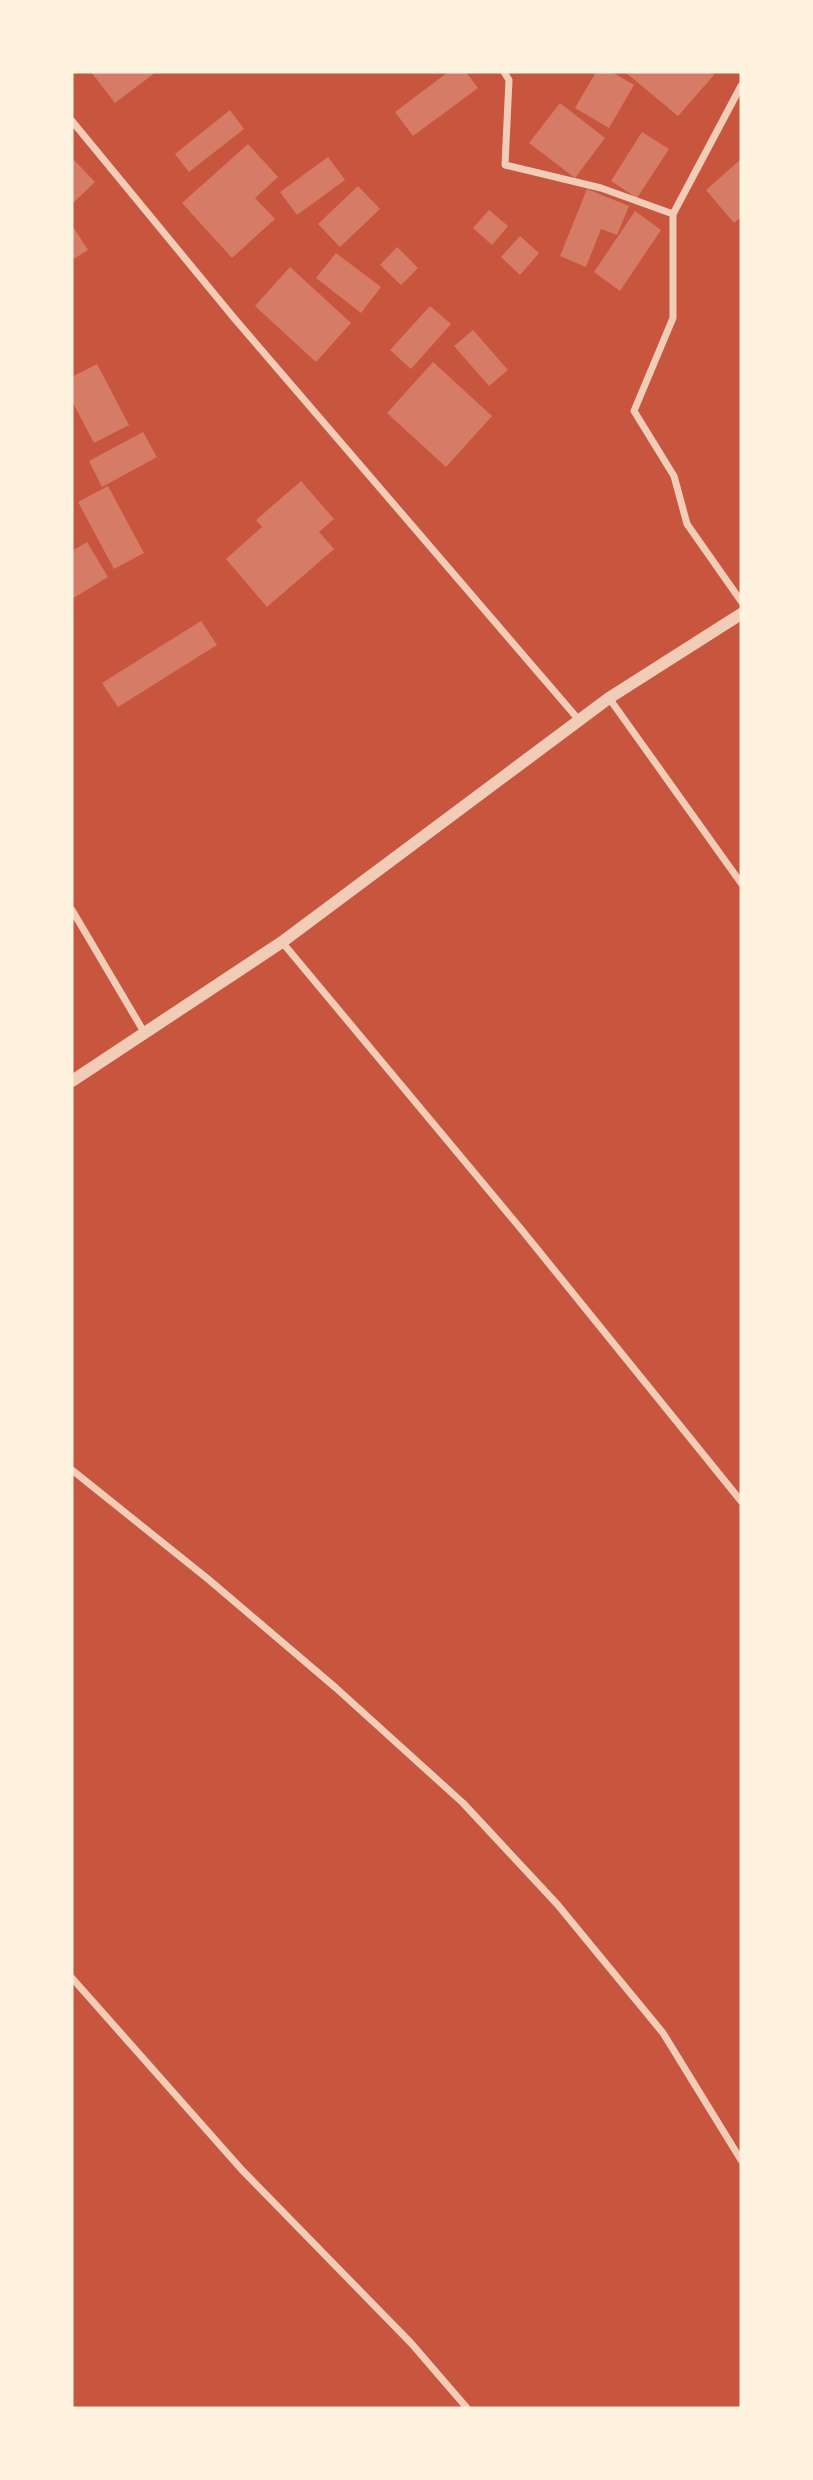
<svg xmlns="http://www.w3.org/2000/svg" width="813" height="2480" font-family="'Fira Sans',sans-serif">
  <rect width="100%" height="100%" fill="#c8553d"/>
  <g fill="#d67c66">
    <path d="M91 72H156L115 103Z"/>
    <path d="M448 72H466L478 88 413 136 395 112Z"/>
    <path d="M596 72H612L634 85 609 128 575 108Z"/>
    <path d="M625 72H710L714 75 678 116Z"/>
    <path d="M560 103 605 138 575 178 529 143Z"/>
    <path d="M230 110 244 129 189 172 175 154Z"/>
    <path d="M642 132 669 149 637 198 611 181Z"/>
    <path d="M248 144 278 177 255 198 275 219 232 258 182 203Z"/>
    <path d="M328 157 345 180 297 215 280 192Z"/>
    <path d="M72 158 95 182 72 204Z"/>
    <path d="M741 159V217L734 223 706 190Z"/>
    <path d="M358 186 380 209 340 247 318 224Z"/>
    <path d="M587 189 629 206 617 235 601 229 586 267 560 256Z"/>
    <path d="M489 210 508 226 492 245 473 228Z"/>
    <path d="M635 211 661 230 620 291 594 272Z"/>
    <path d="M72 225 88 250 72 260Z"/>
    <path d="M520 236 539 253 520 275 501 257Z"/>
    <path d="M397 247 418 268 401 285 380 265Z"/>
    <path d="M336 253 381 287 361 313 316 278Z"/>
    <path d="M290 267 351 323 316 362 255 306Z"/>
    <path d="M430 306 451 324 411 369 390 350Z"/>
    <path d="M473 330 508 370 489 386 454 346Z"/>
    <path d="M433 362 492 416 446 467 387 413Z"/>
    <path d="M97 364 129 425 94 443 72 401V377Z"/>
    <path d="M143 432 157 457 102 487 89 461Z"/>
    <path d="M301 481 334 519 319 532 334 549 267 607 226 559 262 527 256 520Z"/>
    <path d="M108 486 144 553 114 569 78 502Z"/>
    <path d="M87 542 108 577 72 599V551Z"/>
    <path d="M201 621 217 645 118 707 102 683Z"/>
  </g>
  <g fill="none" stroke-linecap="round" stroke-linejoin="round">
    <g stroke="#f1ccb7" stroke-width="7">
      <path d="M504 72 509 80 505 165 601 188 673 214"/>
      <path d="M741 86 673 214V318L634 411 674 476 687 524 741 601"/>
      <path d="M72 121 234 318 579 720"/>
      <path d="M609 698 741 883"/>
      <path d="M72 910 144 1032"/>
      <path d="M282 942 521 1229 741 1501"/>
      <path d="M72 1470 208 1579 336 1688 463 1803 557 1904 663 2033 741 2160"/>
      <path d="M72 1978 242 2170 411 2343 467 2408"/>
    </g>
    <path stroke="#f1ccb7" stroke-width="12" d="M72 1081 282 942 609 698 741 614"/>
  </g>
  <rect width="813" height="2480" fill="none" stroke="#fff3e0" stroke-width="147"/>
</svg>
